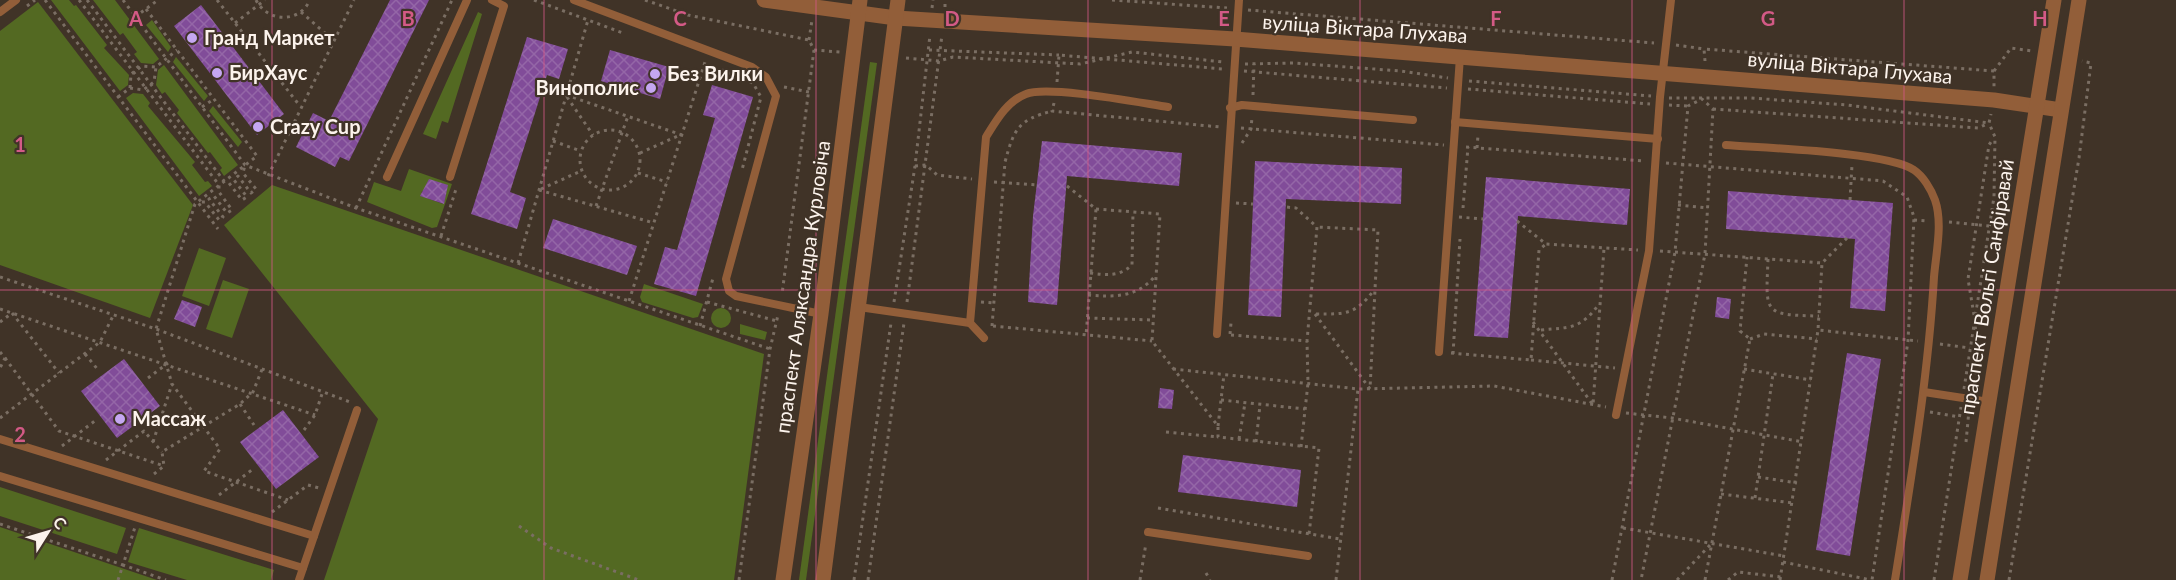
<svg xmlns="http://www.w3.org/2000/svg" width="2176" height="580" font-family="Lato,sans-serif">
  <defs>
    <pattern id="building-cross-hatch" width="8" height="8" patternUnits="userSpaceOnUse" patternTransform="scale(1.5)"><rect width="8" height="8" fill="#814c99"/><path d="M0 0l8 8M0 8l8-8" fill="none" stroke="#9466a7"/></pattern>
  </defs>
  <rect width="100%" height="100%" fill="#403327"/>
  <g fill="#536922" fill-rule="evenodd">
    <path d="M51 0H69L74 6 76 5 107 45 104 48 129 75 128 85 120 91Z"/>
    <path d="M93 0H115L159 59 153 64 141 63 134 54 137 52 123 33 120 35Z"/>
    <path d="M38 2 193 205 150 318 0 265V31Z"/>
    <path d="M478 12 482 14 448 123 442 121 436 139 423 134Z"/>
    <path d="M152 20 171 47 168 52 146 25Z"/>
    <path d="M176 57 208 96 204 101 173 62Z"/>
    <path d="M870 62 877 63 806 580H799Z"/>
    <path d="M164 65 238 165 224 176 220 170 222 168 210 152 208 153 177 113 179 110 165 92 162 94 156 85 158 70Z"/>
    <path d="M133 93 143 94 150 103 148 106 195 162 192 165 205 182 208 181 212 186 199 196 126 98Z"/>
    <path d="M213 106 242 142 238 147 209 111Z"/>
    <path d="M409 169 452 184 437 227 432 228 367 202 374 182 401 191ZM422 191 445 199 443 204 421 196Z"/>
    <path d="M272 185 764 354 734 580H324L378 419 224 225Z"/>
    <path d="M199 248 226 258 209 306 182 296Z"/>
    <path d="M223 280 249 289 232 338 206 329Z"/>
    <path d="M644 284 703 304 698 317 693 318 642 302 640 297Z"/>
    <circle cx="721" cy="318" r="10"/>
    <path d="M740 324 767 332 765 340 740 334Z"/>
    <path d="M0 487 126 528 117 554 0 516Z"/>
    <path d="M0 527 157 580H0Z"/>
    <path d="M139 528 274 570 271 580H187L128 562Z"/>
  </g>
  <g fill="url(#building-cross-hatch)">
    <path d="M390 0H429L349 161 340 157 335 167 296 147 313 113 329 121Z"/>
    <path d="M201 5 284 114 257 135 174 26Z"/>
    <path d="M527 37 568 49 559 79 547 75 510 192 526 198 517 229 471 214Z"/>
    <path d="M610 50 669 67 660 99 601 81Z"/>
    <path d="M712 85 753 97 696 296 654 284 665 247 677 250 715 118 703 115Z"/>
    <path d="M1042 141 1182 153 1179 186 1067 176 1057 305 1028 302 1033 216Z"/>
    <path d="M1255 161 1402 168 1401 204 1286 199 1281 317 1248 315Z"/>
    <path d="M1486 177 1630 189 1627 225 1518 216 1508 338 1474 336Z"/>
    <path d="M429 179 448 185 444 204 420 196Z"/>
    <path d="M1728 191 1893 203 1885 311 1850 308 1855 239 1726 229Z"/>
    <path d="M553 219 637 246 627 275 543 248Z"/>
    <path d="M1717 297 1731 299 1729 319 1715 317Z"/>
    <path d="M182 300 202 307 195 327 174 319Z"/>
    <path d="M1847 353 1881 359 1850 556 1816 550Z"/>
    <path d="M124 359 160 406 117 438 81 391Z"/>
    <path d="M1160 388 1174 390 1172 409 1158 408Z"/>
    <path d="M283 410 319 457 276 489 240 442Z"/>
    <path d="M1183 455 1301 470 1297 507 1178 492Z"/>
  </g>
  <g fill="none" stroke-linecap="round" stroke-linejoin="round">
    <g stroke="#7a6e63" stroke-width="3" stroke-dasharray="3 4.5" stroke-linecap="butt">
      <path d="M45 0 218 229"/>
      <path d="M79 0 219 185V192L232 210 227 213 214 196 209 199 223 217 219 220 205 202H199"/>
      <path d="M87 0 224 181 229 183 242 200 247 197 234 180 238 176 251 193 256 189 243 173 245 165"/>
      <path d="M123 0 245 165 356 208 770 349"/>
      <path d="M217 0 300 106"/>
      <path d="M256 0C267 22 299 24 310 0"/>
      <path d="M534 0 623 33"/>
      <path d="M645 0 688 15 809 40 814 50 782 294"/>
      <path d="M1112 0 1227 8"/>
      <path d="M27 6 35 0"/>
      <path d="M945 7V0"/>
      <path d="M932 8 933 0"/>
      <path d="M146 9 257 156 195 204 156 329 172 384 220 449 204 471 288 500"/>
      <path d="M1248 10 1654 43"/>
      <path d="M301 12 333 40"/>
      <path d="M135 17 158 0"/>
      <path d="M235 23 265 0"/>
      <path d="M809 40 812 20"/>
      <path d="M1676 45 1704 49"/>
      <path d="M814 50 840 52"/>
      <path d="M929 50 1059 55"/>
      <path d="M906 58 939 61 953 57 1080 64 1132 52 1223 62"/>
      <path d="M1705 61 1704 49 1994 71V87"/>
      <path d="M1245 64 1293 63 1401 71 1448 78"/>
      <path d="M722 70 753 83 761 97 742 170"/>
      <path d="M1244 71 1447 88"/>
      <path d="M1994 71 2011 48 2032 51"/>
      <path d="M1469 81 1651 96"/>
      <path d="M1057 82 1059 55 1223 69"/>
      <path d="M784 87 809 92"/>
      <path d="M130 88 131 74 142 66 156 67 177 50"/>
      <path d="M1468 89 1650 104"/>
      <path d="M566 95 682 135"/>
      <path d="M1253 95 1254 64"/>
      <path d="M118 97 130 88 143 90 154 82 156 67"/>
      <path d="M567 97 593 135"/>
      <path d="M1669 98H1751L1847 105 1989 123"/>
      <path d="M1054 103 1052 111 1220 127"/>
      <path d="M1669 105 1688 106"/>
      <path d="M202 107 214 99"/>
      <path d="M1713 109 1978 128 1987 124"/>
      <path d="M1241 128 1444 145"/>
      <circle cx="610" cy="160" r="30"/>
      <path d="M553 141 581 151"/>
      <path d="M1242 143 1251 129 1252 117"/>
      <path d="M1466 147 1644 161"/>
      <path d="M1477 148 1478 135"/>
      <path d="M640 153 680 135"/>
      <path d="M1666 163 1883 181 1907 197 1914 217 1908 341 1872 580"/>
      <path d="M915 166 926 165 937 175 972 179"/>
      <path d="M638 173 667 182"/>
      <path d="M268 176 354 0"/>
      <path d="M994 182 1038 185"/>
      <path d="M1067 186 1096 209 1086 336"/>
      <path d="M541 189 581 171"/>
      <path d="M539 190 654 223"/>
      <path d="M1850 200 1852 165"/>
      <path d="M1236 203 1253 204"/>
      <path d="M1678 205 1708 208"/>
      <path d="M596 206 628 116"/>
      <path d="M356 208 452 0"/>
      <path d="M1463 208 1468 147"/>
      <path d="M1096 209 1160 214 1152 341 1218 426V437L1319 448 1309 534"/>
      <path d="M1459 217 1483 219"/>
      <path d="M1914 220 1927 221"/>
      <path d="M1517 221 1546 244 1638 250"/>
      <path d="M1949 222 1989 226"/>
      <path d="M441 236 457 186"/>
      <path d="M1847 238 1822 263 1818 330 1918 341"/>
      <path d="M1660 251 1822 263"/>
      <path d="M1768 259C1766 313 1762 315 1819 316"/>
      <path d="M518 263 588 20"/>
      <path d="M1090 273C1107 275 1119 277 1132 265L1133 212"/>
      <path d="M0 277 156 329 350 402"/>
      <path d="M1088 295C1114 297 1137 298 1155 276"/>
      <path d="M629 301 705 62"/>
      <path d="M707 302 777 321"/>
      <path d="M894 302 915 166 930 35"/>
      <path d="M907 302 942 35"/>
      <path d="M981 302 994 303"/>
      <path d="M0 309 315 415"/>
      <path d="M12 313 59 373"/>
      <path d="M1315 314 1370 389 1378 230 1317 227"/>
      <path d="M1316 314C1346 314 1355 315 1374 290"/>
      <path d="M1974 315 1968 279 1989 145 1993 139"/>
      <path d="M1087 318 1153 320"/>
      <path d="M0 322 12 313"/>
      <path d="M1533 322 1593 405 1604 248"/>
      <path d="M700 326 713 278"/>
      <path d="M992 326 1005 162C1014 129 1018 120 1052 111"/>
      <path d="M993 326 1152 341"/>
      <path d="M1541 330C1570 327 1580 330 1599 304"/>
      <path d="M1230 334 1231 323"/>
      <path d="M1231 335 1307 341 1317 227 1296 208 1286 207"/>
      <path d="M1750 339 1764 334 1817 339"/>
      <path d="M1940 344 1970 348"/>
      <path d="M0 352 5 358 0 368"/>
      <path d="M1451 353 1531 360 1539 250 1546 244"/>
      <path d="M85 354 99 371"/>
      <path d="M1453 354 1460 239"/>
      <path d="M5 358 59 431 164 466"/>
      <path d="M1531 360 1615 368"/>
      <path d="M1173 369 1358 389 1494 386 1606 407"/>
      <path d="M1744 369 1811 380"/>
      <path d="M148 378 168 363"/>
      <path d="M1964 389 1994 197 1995 137 1989 123 1991 114"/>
      <path d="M1972 389 1978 355 1975 324"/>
      <path d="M1221 400 1305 409"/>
      <path d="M240 404 254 425"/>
      <path d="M1930 412 1959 417"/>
      <path d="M1626 413 1672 418 1803 442"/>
      <path d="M0 418 100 342 114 314"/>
      <path d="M1218 426 1224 374"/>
      <path d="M304 430 315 415 323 391"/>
      <path d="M1166 432 1218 437"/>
      <path d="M1239 439 1245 403"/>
      <path d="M153 442 172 384"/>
      <path d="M1256 442 1260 405"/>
      <path d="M1966 442 1969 410"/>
      <path d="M62 446 96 420"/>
      <path d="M1301 447 1308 383 1307 341"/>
      <path d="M106 460 144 431 162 452"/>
      <path d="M154 474 164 466 162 452 240 404 253 392 263 367"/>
      <path d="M1758 477 1797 483"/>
      <path d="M1721 494 1793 503"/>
      <path d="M219 495 253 469"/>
      <path d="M1755 498 1773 374"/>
      <path d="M1158 508 1340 539"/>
      <path d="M272 512 308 485 319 488"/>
      <path d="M0 524 123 565 135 527"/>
      <path d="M519 526 551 548 639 580"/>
      <path d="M1623 528 1784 556"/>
      <path d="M1783 562 1871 580"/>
      <path d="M1206 573 1210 580"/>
      <path d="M118 580 123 565 166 580"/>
      <path d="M739 580 770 349 778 315"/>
      <path d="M854 580 891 323"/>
      <path d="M868 580 904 323"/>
      <path d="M1140 580 1146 543"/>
      <path d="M1336 580 1358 389"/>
      <path d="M1612 580 1675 252 1688 106 1702 99 1713 109 1705 254 1641 580"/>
      <path d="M1677 580 1711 544"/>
      <path d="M1705 580 1750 339 1740 331 1747 257"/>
      <path d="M1728 580 1738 572 1781 577"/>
      <path d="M1780 580 1818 330"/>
      <path d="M1934 580 1961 407"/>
      <path d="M2009 580 2079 158 2091 63 2082 61"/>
    </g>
    <g stroke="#925e39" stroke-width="8">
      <path d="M574 0 752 67 766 77 776 96 726 279 729 291 736 296 821 314"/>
      <path d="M0 12 16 0"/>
      <path d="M1230 108 1242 105 1413 120"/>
      <path d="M1455 122 1658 139"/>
      <path d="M1726 145C1764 148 1889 152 1914 170 1923 176 1931 189 1935 200 1943 223 1936 253 1934 277 1928 379 1911 479 1895 580"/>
      <path d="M387 177 467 0"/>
      <path d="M450 177 504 6 492 0"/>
      <path d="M859 307 970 323"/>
      <path d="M1217 334 1239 0"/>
      <path d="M984 338 970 323 986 137C996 121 1007 101 1026 94 1048 85 1141 103 1168 107"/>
      <path d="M1439 352 1460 57"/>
      <path d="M1924 392 1989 402"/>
      <path d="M1616 415 1649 251 1660 97 1671 0"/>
      <path d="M0 439 314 536"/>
      <path d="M0 476 303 568"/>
      <path d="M1148 532 1308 556"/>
      <path d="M299 580 357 410"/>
    </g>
    <g stroke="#925e39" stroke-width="15">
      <path d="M764 0 896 18 1235 39 1994 100 2061 110"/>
      <path d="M783 580 821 314 860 0"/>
      <path d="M823 580 898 0"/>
      <path d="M1960 580 2054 0"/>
      <path d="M1987 580 2079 0"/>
    </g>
  </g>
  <path fill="none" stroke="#d35a86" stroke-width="1.5" stroke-opacity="0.55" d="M272 0V580M544 0V580M816 0V580M1088 0V580M1360 0V580M1632 0V580M1904 0V580M0 290H2176"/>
  <g fill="#c5a7f1" stroke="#403327" stroke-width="2">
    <circle cx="192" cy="38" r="6"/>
    <circle cx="217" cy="73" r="6"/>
    <circle cx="655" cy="74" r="6"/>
    <circle cx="651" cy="88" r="6"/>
    <circle cx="258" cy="127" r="6"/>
    <circle cx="120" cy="419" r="6"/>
  </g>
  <g text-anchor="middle" stroke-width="4.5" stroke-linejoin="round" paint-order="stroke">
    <g font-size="20" fill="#fcf3ec" stroke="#403327">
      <text transform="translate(1365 29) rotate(4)" y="7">вуліца Віктара Глухава</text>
      <text transform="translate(1850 68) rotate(5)" y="7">вуліца Віктара Глухава</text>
      <text transform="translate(803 287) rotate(-82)" y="7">праспект Аляксандра Курловіча</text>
      <text transform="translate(1987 287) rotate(-81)" y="7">праспект Вольгі Санфіравай</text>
    </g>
    <g font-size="20" font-weight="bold" fill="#fcf3ec" stroke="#403327" text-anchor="start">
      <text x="204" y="45">Гранд Маркет</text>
      <text x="229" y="80">БирХаус</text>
      <text x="667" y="81">Без Вилки</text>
      <text x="639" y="95" text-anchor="end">Винополис</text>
      <text x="270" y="134">Crazy Cup</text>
      <text x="132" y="426">Массаж</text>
    </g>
  </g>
  <g font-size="20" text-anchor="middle" font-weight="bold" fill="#d35a86" stroke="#403327" stroke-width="4.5" stroke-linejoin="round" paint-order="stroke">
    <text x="136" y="26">A</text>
    <text x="408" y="26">B</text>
    <text x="680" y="26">C</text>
    <text x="952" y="26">D</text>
    <text x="1224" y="26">E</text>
    <text x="1496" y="26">F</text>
    <text x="1768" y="26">G</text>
    <text x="2040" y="26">H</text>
    <text x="20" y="152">1</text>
    <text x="20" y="442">2</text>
  </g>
  <g transform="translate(48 532) rotate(53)" stroke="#403327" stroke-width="4.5" paint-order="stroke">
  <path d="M0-4.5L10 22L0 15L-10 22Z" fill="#fcf3ec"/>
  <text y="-9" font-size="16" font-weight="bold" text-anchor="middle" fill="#fcf3ec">С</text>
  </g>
</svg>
